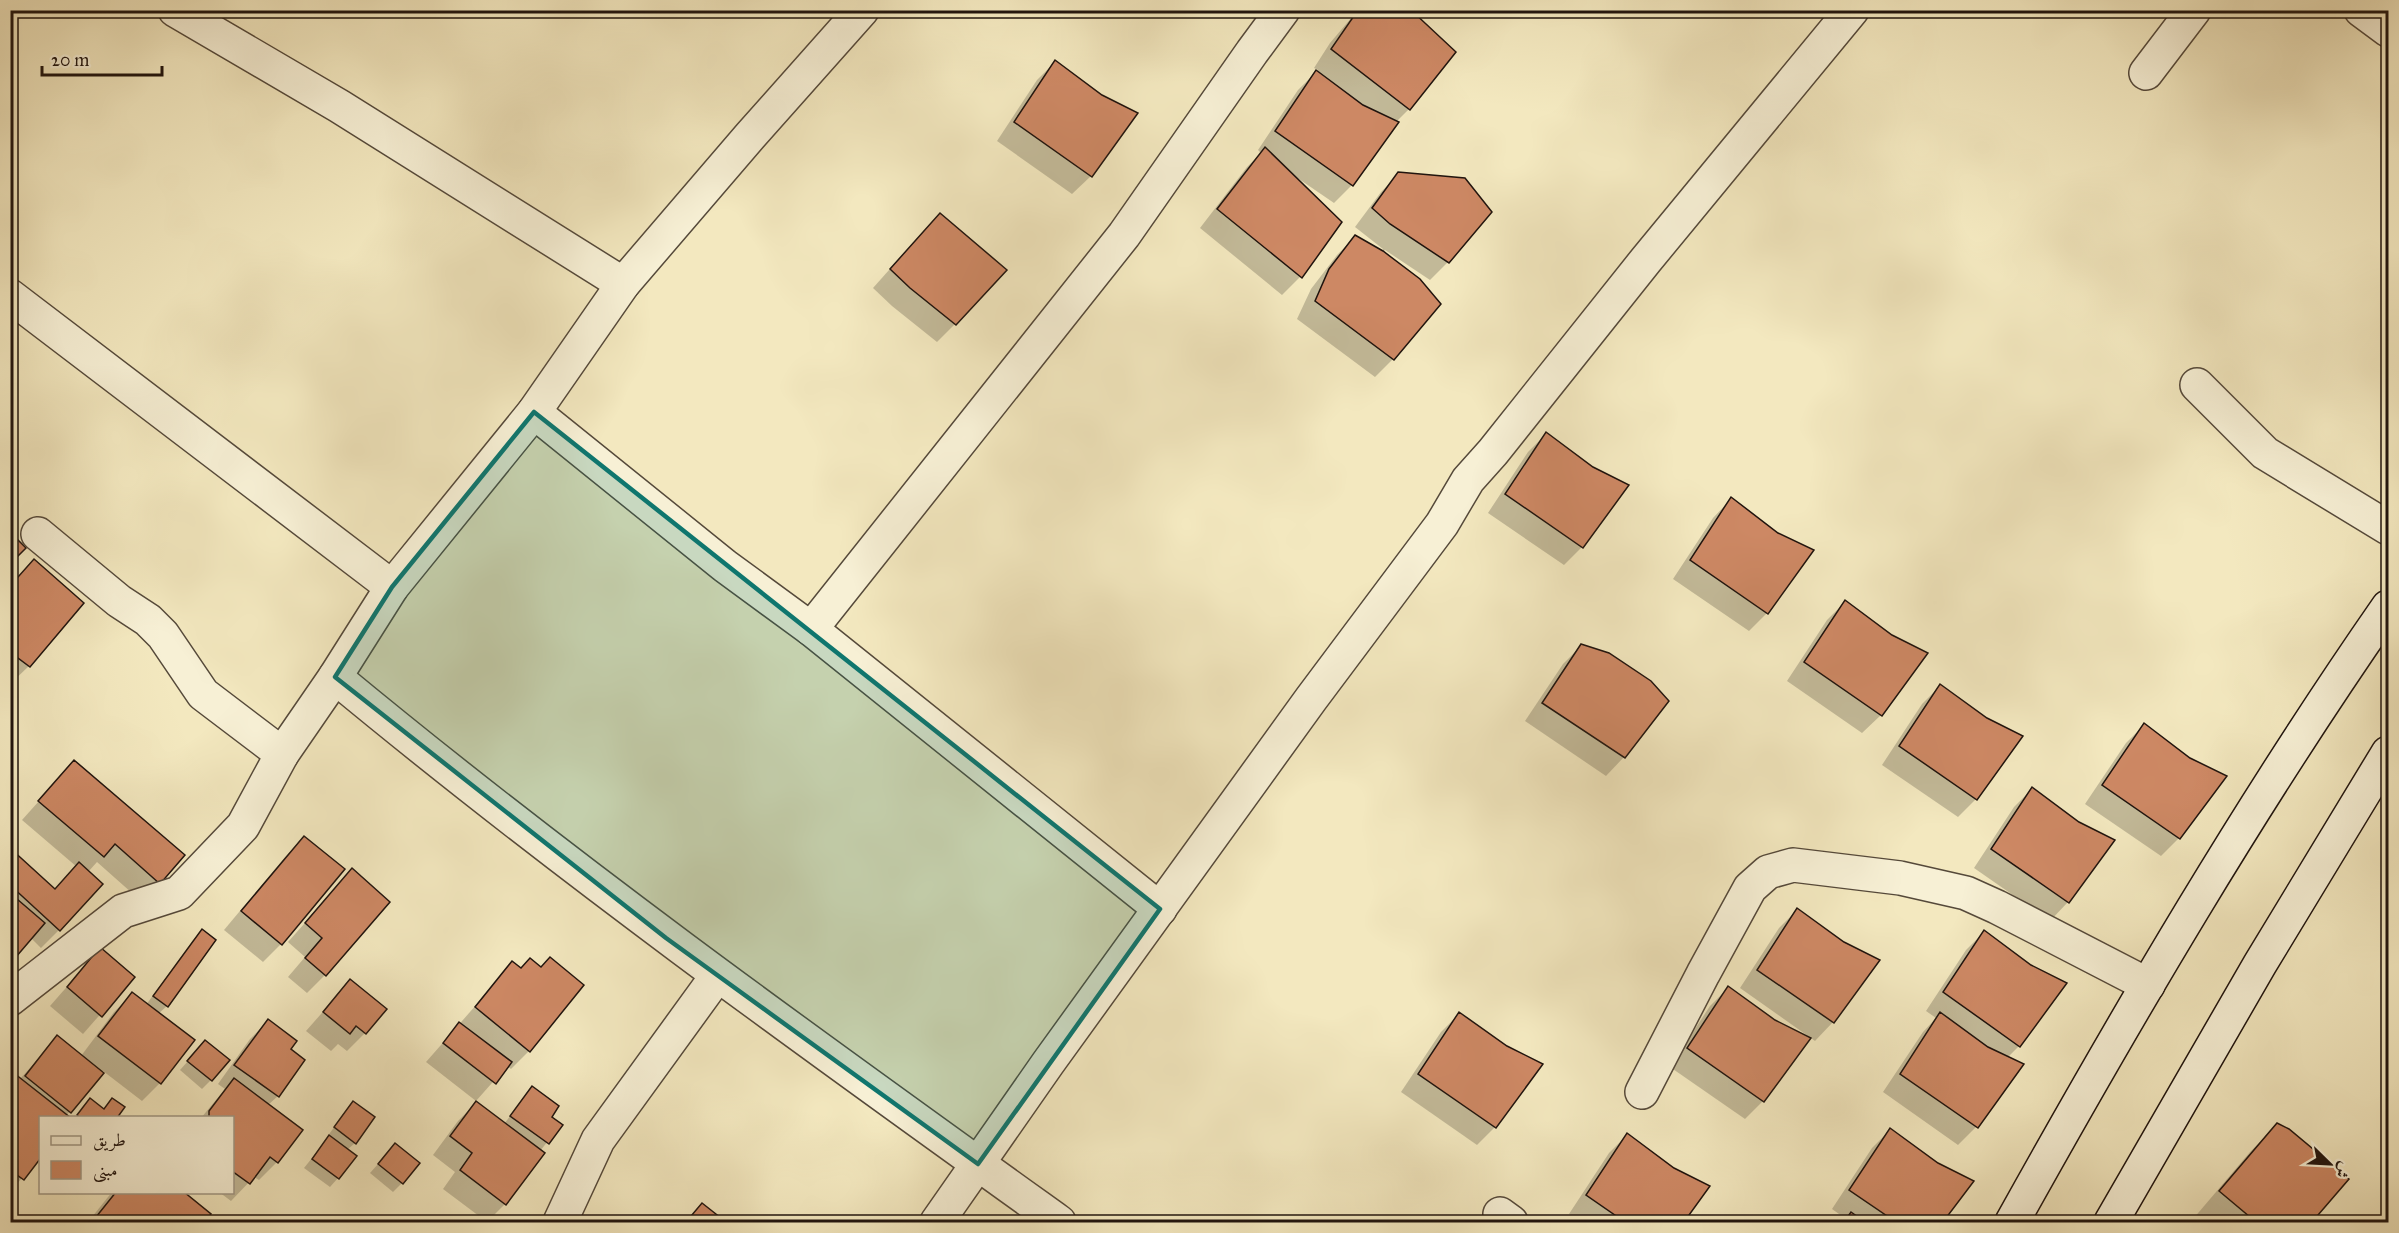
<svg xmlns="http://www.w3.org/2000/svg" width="2399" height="1233" font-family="'IM FELL Great Primer',Amiri,serif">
  <rect width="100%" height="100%" fill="#f3e8bf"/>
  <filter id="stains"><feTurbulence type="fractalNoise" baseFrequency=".00333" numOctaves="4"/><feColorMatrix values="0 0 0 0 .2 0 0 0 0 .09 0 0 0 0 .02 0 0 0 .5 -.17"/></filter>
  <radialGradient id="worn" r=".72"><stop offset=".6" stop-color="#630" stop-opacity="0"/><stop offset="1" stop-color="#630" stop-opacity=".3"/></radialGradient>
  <g fill="#0003">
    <path d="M1358 10 1409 109 1396 122 1352 185 1334 203 1296 177 1295 178 1300 277 1282 295 1200 228 1247 167 1261 153 1258 150 1298 90 1318 70 1314 68 1330 43Z"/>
    <path d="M1055 62 1091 176 1072 194 997 141 1037 80Z"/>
    <path d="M1399 174 1448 262 1430 280 1385 250 1383 252 1393 359 1375 377 1297 319 1311 289 1337 255 1355 237 1382 252 1383 249 1355 227 1381 192Z"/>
    <path d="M922 233 955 324 937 342 892 306 873 288Z"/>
    <path d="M1546 434 1592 468 1627 485 1582 547 1564 565 1488 513 1528 452Z"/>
    <path d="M1731 499 1777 534 1811 551 1767 613 1749 631 1673 579 1713 518Z"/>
    <path d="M10 586 29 666 10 684Z"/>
    <path d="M1845 602 1891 636 1926 653 1881 715 1862 733 1787 681 1827 620Z"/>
    <path d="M1581 646 1624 757 1606 776 1525 721 1563 664Z"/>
    <path d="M1940 686 1976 799 1958 817 1882 765 1922 704Z"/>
    <path d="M2144 725 2179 838 2161 856 2085 804 2126 743Z"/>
    <path d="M74 762 159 883 141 901 97 862 88 872 59 930 41 948 31 938 10 962V850L54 890 77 867 22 820Z"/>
    <path d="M2032 789 2079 823 2113 840 2068 902 2050 921 1974 868 2014 807Z"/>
    <path d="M304 838 343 869 281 944 263 962 224 930 286 856Z"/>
    <path d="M352 870 325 975 307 993 288 977 305 957 288 942Z"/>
    <path d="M1797 910 1843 944 1878 960 1833 1022 1815 1041 1740 988 1779 928Z"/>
    <path d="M202 931 167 1006 158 1014 193 1040 160 1083 142 1101 103 1071 66 1116 40 1118V1157L10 1192V1072L20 1079 58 1037 81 1056 114 1012 132 994 146 1005 193 940Z"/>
    <path d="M1984 932 2019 1046 2007 1058 2022 1065 1976 1127 1958 1145 1883 1092 1923 1032 1936 1018 1926 1011 1966 950Z"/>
    <path d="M100 949 133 977 83 1034 50 1006Z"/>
    <path d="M513 963 529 1051 511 1069 507 1066 476 1101 426 1062Z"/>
    <path d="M350 981 365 1033 347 1051 338 1044 331 1051 306 1031Z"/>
    <path d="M1728 988 1763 1101 1745 1119 1670 1067 1710 1006Z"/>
    <path d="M1459 1014 1495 1127 1477 1145 1401 1092 1441 1032Z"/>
    <path d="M268 1021 289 1049 278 1096 268 1105 277 1162 259 1180 254 1177 231 1201 219 1192H232V1118H201L225 1089 218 1084 250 1039Z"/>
    <path d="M205 1042 211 1080 202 1089 180 1070Z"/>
    <path d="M532 1088 550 1117 561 1125 540 1151 505 1204 487 1222 443 1189 455 1172 433 1155 458 1121 476 1103 504 1124Z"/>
    <path d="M353 1103 355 1143 347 1150 338 1178 330 1187 304 1168 328 1138 327 1137 345 1112Z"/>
    <path d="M2277 1125 2347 1180 2310 1222H2198L2193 1219 2250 1152Z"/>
    <path d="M1890 1130 1937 1164 1971 1182 1942 1222H1843L1846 1219 1832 1209 1872 1148Z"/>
    <path d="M1627 1135 1673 1169 1708 1186 1682 1222H1581L1569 1214 1609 1153Z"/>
    <path d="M387 1154 402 1183 393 1192 370 1173Z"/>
    <path d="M112 1192H181L209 1214 203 1222H88Z"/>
    <path d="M702 1205 724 1222H685Z"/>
  </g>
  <g fill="#cd8864" stroke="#20140e" stroke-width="1.5">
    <path d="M1358 10H1411L1456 52 1410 110 1331 49Z"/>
    <path d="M1055 60 1102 95 1138 113 1092 177 1014 122Z"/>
    <path d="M1316 70 1363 105 1399 122 1353 186 1275 131Z"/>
    <path d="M1265 147 1342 222 1302 278 1217 209Z"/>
    <path d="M1398 172 1465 178 1492 212 1449 263 1390 224 1372 208Z"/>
    <path d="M940 213 1007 270 956 325 910 288 890 269Z"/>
    <path d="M1355 235 1383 251 1420 279 1441 304 1394 360 1315 301 1329 269Z"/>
    <path d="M1546 432 1593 467 1629 485 1583 548 1505 494Z"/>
    <path d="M1731 497 1778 533 1814 550 1768 614 1690 560Z"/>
    <path d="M10 532 26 548 10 564Z"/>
    <path d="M34 559 84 603 30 667 10 652V586Z"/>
    <path d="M1845 600 1892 635 1928 653 1882 716 1804 662Z"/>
    <path d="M1581 644 1609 653 1651 681 1669 701 1625 758 1542 703Z"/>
    <path d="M1940 684 1987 718 2023 736 1977 800 1899 746Z"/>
    <path d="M2144 723 2190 758 2227 776 2180 839 2102 785Z"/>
    <path d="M74 760 185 855 160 884 115 844 104 857 38 801Z"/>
    <path d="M2032 787 2079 822 2115 840 2069 903 1991 849Z"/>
    <path d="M304 836 345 869 282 945 241 911Z"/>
    <path d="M10 848 55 889 79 862 103 884 60 931 10 885Z"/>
    <path d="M352 868 390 902 326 976 305 958 322 938 305 923Z"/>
    <path d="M10 893 45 923 10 964Z"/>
    <path d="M1797 908 1844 942 1880 960 1834 1023 1757 970Z"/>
    <path d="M202 929 216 940 168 1007 153 996Z"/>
    <path d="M1984 930 2031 965 2067 983 2020 1047 1943 992Z"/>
    <path d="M100 947 135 977 102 1017 67 987Z"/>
    <path d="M550 957 584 985 530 1052 475 1007 512 961 521 968 530 958 541 967Z"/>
    <path d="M350 979 387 1009 366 1034 356 1026 350 1034 323 1012Z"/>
    <path d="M1728 986 1775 1020 1811 1038 1764 1102 1687 1048Z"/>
    <path d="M132 992 195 1040 161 1084 98 1036Z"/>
    <path d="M1459 1012 1507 1046 1543 1064 1496 1128 1418 1074Z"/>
    <path d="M1940 1012 1988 1047 2024 1064 1978 1128 1900 1074Z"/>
    <path d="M268 1019 297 1041 291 1049 305 1060 279 1097 234 1065Z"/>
    <path d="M459 1022 512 1062 496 1084 443 1043Z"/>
    <path d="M57 1035 104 1073 71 1113 25 1076Z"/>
    <path d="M205 1040 230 1060 212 1081 187 1061Z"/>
    <path d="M10 1070 71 1118H40V1159L24 1180 10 1170Z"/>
    <path d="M234 1078 303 1130 278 1163 270 1157 250 1184 232 1171V1118H209V1111Z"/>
    <path d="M532 1086 559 1106 552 1117 563 1125 549 1144 510 1116Z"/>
    <path d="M90 1098 104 1109 112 1098 125 1107 117 1118H80L77 1115Z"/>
    <path d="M353 1101 375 1117 356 1144 334 1127Z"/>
    <path d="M476 1101 545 1153 506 1205 460 1170 472 1153 450 1136Z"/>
    <path d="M2277 1123 2289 1129 2349 1179 2312 1222H2256L2219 1191Z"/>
    <path d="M1890 1128 1938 1163 1974 1181 1943 1222H1896L1849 1190Z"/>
    <path d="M1627 1133 1674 1168 1710 1186 1684 1222H1625L1586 1195Z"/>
    <path d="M329 1135 357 1156 339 1179 312 1159Z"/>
    <path d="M395 1143 420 1163 403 1184 378 1164Z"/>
    <path d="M116 1192H184L211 1214 205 1222H92Z"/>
    <path d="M702 1203 726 1222H686Z"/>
    <path d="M1851 1212 1865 1222H1844Z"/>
  </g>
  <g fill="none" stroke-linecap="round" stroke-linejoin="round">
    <defs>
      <g id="street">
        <path d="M175 10 339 106 623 284"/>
        <path d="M2361 10 2388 30"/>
        <path d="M2146 73 2194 10"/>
        <path d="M10 296 392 587"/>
        <path d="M2197 385 2265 453 2388 528"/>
        <path d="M534 412 725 566 811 629 1160 909"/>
        <path d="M38 534 119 601 148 620 163 635 203 694 282 754"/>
        <path d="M811 629 1124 235 1252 52 1283 10"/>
        <path d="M335 677C568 870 814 1046 1059 1222"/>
        <path d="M10 999 123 911 179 893 243 826 282 754 335 677 392 587 534 412 623 284 750 136 862 10"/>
        <path d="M1642 1092 1703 974 1750 888 1768 872 1793 865 1900 878 1966 893 1997 907 2148 985"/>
        <path d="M1500 1214 1511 1222"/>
        <path d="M560 1222 598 1140 717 976"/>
        <path d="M937 1222 1048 1063 1311 699 1442 524 1468 480 1493 452 1646 260 1852 10"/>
      </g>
      <g id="secondary">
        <path d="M2012 1222C2129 1012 2251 804 2388 607"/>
        <path d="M2111 1222 2260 964 2388 753"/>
      </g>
    </defs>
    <use href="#street" stroke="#55493a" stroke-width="36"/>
    <use href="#secondary" stroke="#20140e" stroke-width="36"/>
    <use href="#street" stroke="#f7f0d5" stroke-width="33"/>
    <use href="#secondary" stroke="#f7f0d5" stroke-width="33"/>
  </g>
  <path fill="#0f766e" fill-opacity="0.2" stroke="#0f766e" stroke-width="4.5" stroke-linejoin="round" d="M534 412 1160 909 978 1164 666 938 335 677 392 587Z"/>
  <rect width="2399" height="1233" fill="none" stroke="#f3e8bf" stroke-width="36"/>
  <rect x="12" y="12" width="2375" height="1209" fill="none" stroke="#20140e" stroke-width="3"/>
  <rect x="18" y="18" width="2363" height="1197" fill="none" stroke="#20140e" stroke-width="1.5"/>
  <rect x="39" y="1116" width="195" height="78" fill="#f7f0d5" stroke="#a19885" stroke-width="1.5"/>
  <rect x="51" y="1136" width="30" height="9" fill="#f7f0d5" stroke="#a19885" stroke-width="1.5"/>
  <text x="93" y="1146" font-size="18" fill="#20140e">طريق</text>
  <rect x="51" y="1161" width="30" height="18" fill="#cd8864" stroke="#a19885" stroke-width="1.5"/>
  <text x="93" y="1176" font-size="18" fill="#20140e">مبنى</text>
  <g transform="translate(2330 1164) rotate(114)" stroke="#f7f0d5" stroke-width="4.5" paint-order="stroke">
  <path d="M0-4.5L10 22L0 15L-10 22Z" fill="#20140e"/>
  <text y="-9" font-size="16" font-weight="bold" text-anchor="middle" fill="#20140e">ش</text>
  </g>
  <path d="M42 66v9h120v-9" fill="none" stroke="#20140e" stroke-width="3"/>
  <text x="51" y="66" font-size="18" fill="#20140e" stroke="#f7f0d5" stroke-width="4.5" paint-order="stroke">20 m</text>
  <rect width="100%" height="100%" filter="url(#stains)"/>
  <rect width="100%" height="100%" fill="url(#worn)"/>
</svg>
